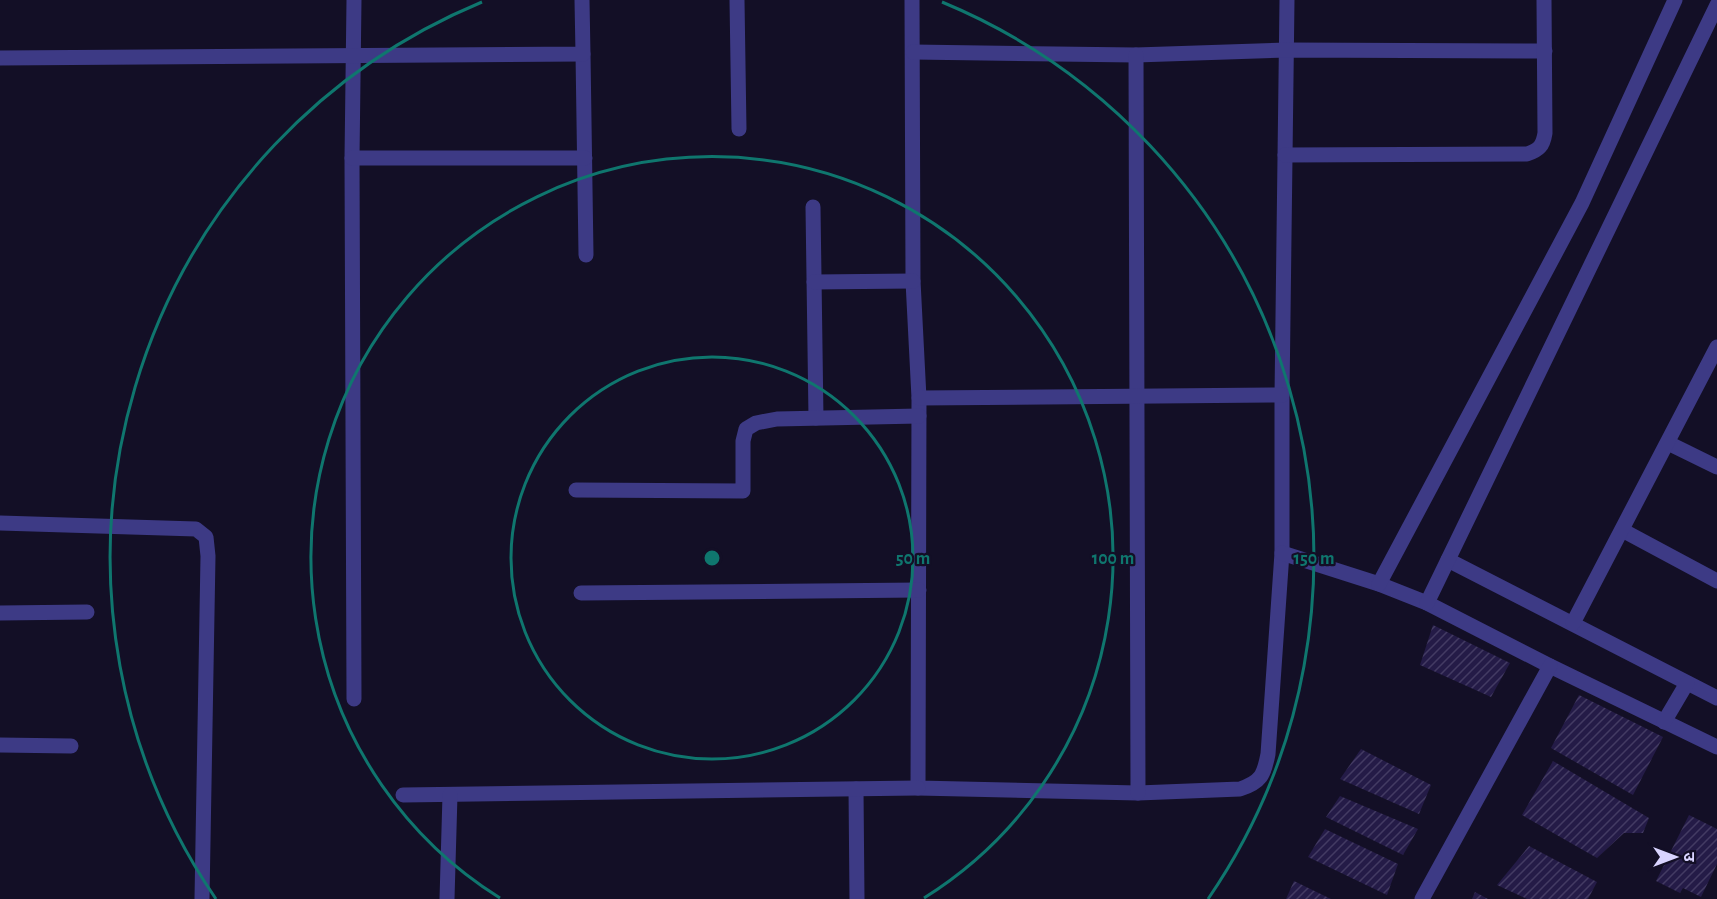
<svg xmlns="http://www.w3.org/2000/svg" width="1717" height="899" font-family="'Alegreya Sans','Noto Sans Devanagari',sans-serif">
  <defs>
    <pattern id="building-hatch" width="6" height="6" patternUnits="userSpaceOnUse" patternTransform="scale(1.5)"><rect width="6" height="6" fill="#241b47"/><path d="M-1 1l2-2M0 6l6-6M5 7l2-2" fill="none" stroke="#433b63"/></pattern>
  </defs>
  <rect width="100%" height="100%" fill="#130f26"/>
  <g fill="url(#building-hatch)">
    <path d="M1433 625 1510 663 1491 697 1420 665Z"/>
    <path d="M1579 695 1663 737 1633 795 1551 748Z"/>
    <path d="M1361 749 1431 785 1419 814 1340 779Z"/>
    <path d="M1553 761 1649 818 1643 833H1624L1597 858 1522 815Z"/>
    <path d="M1340 796 1418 829 1403 855 1326 817Z"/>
    <path d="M1689 815 1717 829V864L1701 897 1683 888 1680 893 1656 881Z"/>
    <path d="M1325 829 1398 864 1387 895 1308 857Z"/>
    <path d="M1529 846 1597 882 1588 899H1527L1497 885Z"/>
    <path d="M1294 881 1331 899H1286Z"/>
    <path d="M1475 892 1488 899H1472Z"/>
  </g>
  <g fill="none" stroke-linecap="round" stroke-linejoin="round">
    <g stroke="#3d3a85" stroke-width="15">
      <path d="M354 0 352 158 354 699"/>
      <path d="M737 0 739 129"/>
      <path d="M912 0 913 281 919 398 918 788 1138 793 1240 789C1261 782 1264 775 1268 754L1282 553V395L1287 0"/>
      <path d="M913 52 1136 55 1287 50 1545 51"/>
      <path d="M583 54 586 255"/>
      <path d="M1136 55 1138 793"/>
      <path d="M0 58 583 54 582 0"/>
      <path d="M1285 155 1527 154C1539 150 1543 146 1545 133L1544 0"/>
      <path d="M352 158H585"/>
      <path d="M813 207 816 418"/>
      <path d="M814 282 913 281"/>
      <path d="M919 398 1282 395"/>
      <path d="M1668 443 1717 467"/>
      <path d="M576 490 743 491V441L746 429 756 423 777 419 919 416"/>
      <path d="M0 523 196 529 206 537 208 556 202 899"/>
      <path d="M1622 530 1717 581"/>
      <path d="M1282 553 1379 584 1427 603 1550 666 1717 747"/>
      <path d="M1448 560 1717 698"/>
      <path d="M1379 584 1582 203 1675 0"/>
      <path d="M581 593 919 590"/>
      <path d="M1427 603 1717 5"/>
      <path d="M0 613 87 612"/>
      <path d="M1573 623 1717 347"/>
      <path d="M1664 722 1687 683"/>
      <path d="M0 745 71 746"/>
      <path d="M856 789 857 899"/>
      <path d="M403 795 918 788"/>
      <path d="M447 899 450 795"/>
      <path d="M1422 899 1550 666"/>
    </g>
  </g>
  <g fill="none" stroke="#0f766e" stroke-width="3">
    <circle cx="712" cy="558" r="201"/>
    <path d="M500 898A401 401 0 1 1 924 898"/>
    <path d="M216 899A602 602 0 0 1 482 2M942 2A602 602 0 0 1 1208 899"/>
  </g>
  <circle cx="712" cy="558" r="9" fill="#0f766e" stroke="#130f26" stroke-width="3"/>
  <g font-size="18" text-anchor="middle" font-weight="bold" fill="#0f766e" stroke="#130f26" stroke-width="4.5" stroke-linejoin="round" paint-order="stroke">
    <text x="913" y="564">50 m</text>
    <text x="1113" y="564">100 m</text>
    <text x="1314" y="564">150 m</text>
  </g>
  <g transform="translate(1675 857) rotate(90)" stroke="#130f26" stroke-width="4.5" paint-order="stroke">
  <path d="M0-4.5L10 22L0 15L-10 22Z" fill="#d9d4ff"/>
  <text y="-9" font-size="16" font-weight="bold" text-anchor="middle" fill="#d9d4ff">उ</text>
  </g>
</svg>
